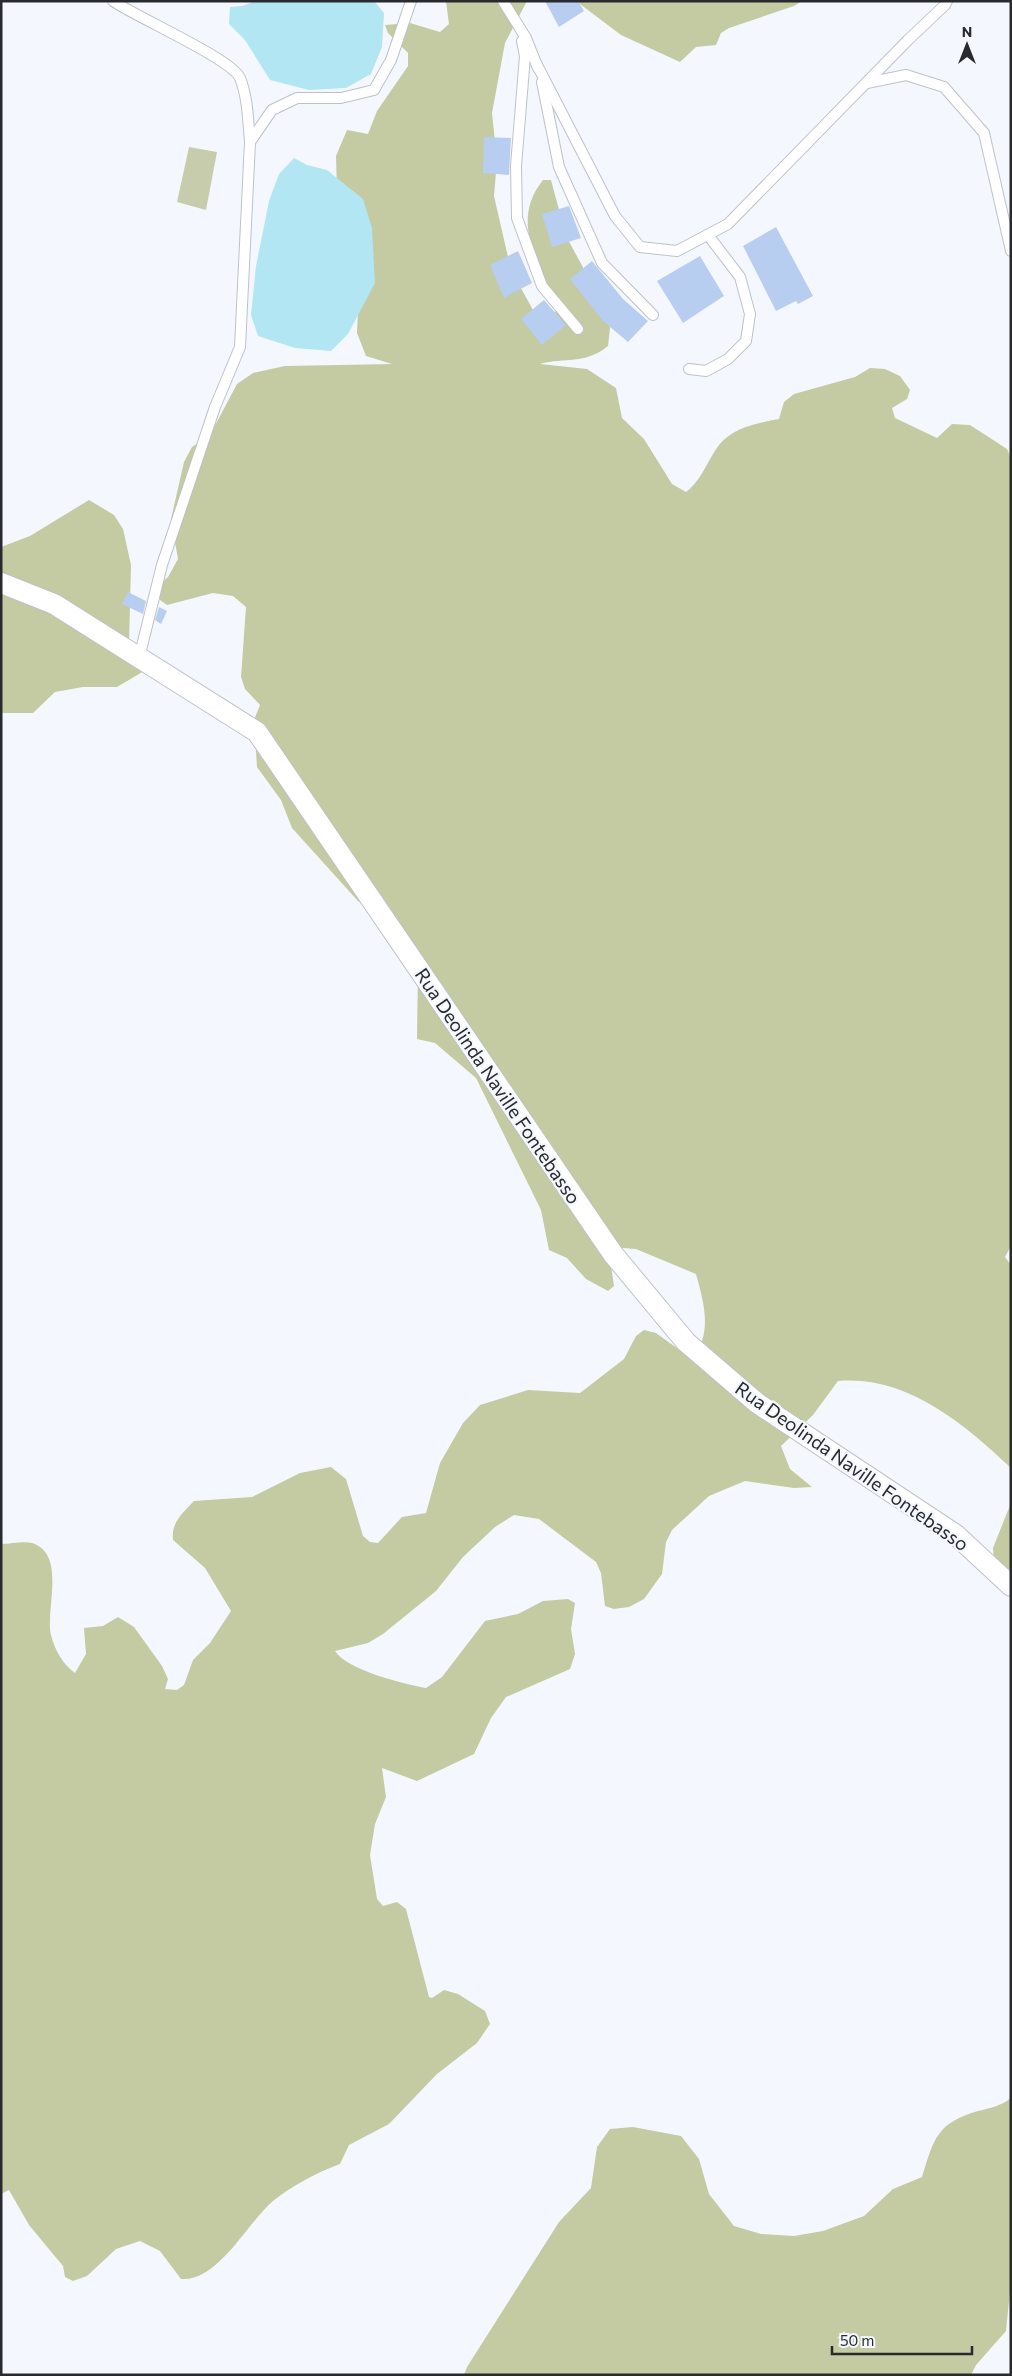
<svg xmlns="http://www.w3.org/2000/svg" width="1012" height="2376" font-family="Commissioner,sans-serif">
  <rect width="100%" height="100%" fill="#f4f8fe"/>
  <path fill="#c7ccac" d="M189 147 217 152 206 210 177 202Z"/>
  <g fill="#c4caa1">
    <path d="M446 1H527L505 43 492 113 497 161 494 196 511 270 533 310 549 317 556 311V302C538 262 510 221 543 180H551L566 236 611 319 608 346C585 365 565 357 540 364L587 369 616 388 622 418 644 439 672 484 686 492C702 480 707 461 719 445 733 427 758 423 779 419L784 402 794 394 855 377 870 368 885 369 900 376 910 390 907 399 892 408 895 418 937 438 952 424 970 425 1007 449 1011 458V1246L1005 1257 1011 1265V1468C964 1424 907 1375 838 1381L813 1415 781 1446 790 1469 812 1487 794 1488 745 1481 709 1496 672 1530 666 1542 662 1574 644 1599 629 1607 614 1609 605 1606 601 1573 596 1562 539 1519 514 1515 495 1527 463 1557 436 1591 383 1634 368 1643 335 1651C347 1670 404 1684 426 1688L442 1677 485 1621 518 1614 543 1601 568 1599 575 1603 571 1629 575 1654 570 1669 506 1697 491 1718 474 1754 417 1781 382 1768 386 1797 375 1824 370 1855 377 1899 383 1906 397 1902 406 1909 429 1997 432 1998 444 1990 458 1994 485 2011 490 2024 477 2043 437 2074 389 2124 349 2145 340 2164C316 2173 293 2185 273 2201 247 2223 218 2282 181 2279L160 2251 140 2241 116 2249 87 2276 73 2281 65 2277 63 2266 29 2225 9 2190 1 2194V1544C10 1544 24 1541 32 1543 67 1554 45 1610 51 1635 54 1648 63 1665 75 1673L86 1654 84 1628 103 1626 118 1617 134 1627 162 1666 168 1679 165 1689 177 1690 184 1685 193 1660 210 1643 231 1611 205 1568 173 1540C171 1522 183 1513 194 1501L252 1497 300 1473 331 1467 346 1479 363 1536 370 1542 378 1543 402 1517 426 1513 440 1463 463 1423 480 1405 528 1390 580 1393 624 1359 636 1336 644 1330 656 1333 692 1359C713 1334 704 1303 696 1274L636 1249 623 1248 610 1259 614 1286 608 1291 586 1279 567 1258 549 1250 541 1210 476 1078 435 1043 417 1039 418 968 385 918 358 901 292 828 281 800 257 767 254 720 260 705 245 689 241 677 246 607 233 596 213 593 167 605 160 600 155 588 168 577 178 559 171 519 184 462 192 447 210 435 237 384 253 373 285 366 392 364 366 356 357 333 360 269 337 192 336 156 347 130 368 134 377 111 408 66V53L388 33 385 25 410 23 440 32 449 24Z"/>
    <path d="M576 1H802L794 6 729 28 721 33 716 45 696 47 680 62 621 35Z"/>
    <path d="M89 500 114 515 123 529 131 565 129 646 144 671 117 687H83L55 692 33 713H1V547L30 536Z"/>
    <path d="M1011 1503V1570L994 1562 993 1548Z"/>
    <path d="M1011 2098V2281L1006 2331 976 2365 971 2375H464L467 2367 559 2222 591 2188 597 2147 610 2129 633 2127 681 2136 699 2159 709 2194 734 2226 761 2234 794 2236 823 2231 864 2216 893 2189 922 2177C934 2138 937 2123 978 2111 990 2108 1001 2106 1011 2098Z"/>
  </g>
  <g fill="#b2e6f2">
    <path d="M256 1H374L384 13 382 47 371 74 346 88 309 90 270 80 245 40 229 24 230 7 242 6Z"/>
    <path d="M294 158 307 165 327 170 363 199 372 228 375 283 348 334 331 351 295 348 258 336 251 315 256 266 269 201 279 174Z"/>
  </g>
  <g fill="#b7cef1">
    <path d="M545 1H578L584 11 559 27Z"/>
    <path d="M484 137 511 138 509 175 483 173Z"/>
    <path d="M569 206 581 238 552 247 542 214Z"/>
    <path d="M776 227 813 296 798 304 796 301 776 311 743 246Z"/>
    <path d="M518 251 532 283 504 298 490 265Z"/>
    <path d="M700 256 724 296 683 323 657 281Z"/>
    <path d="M592 261 623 299 648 321 628 342 603 321 570 279Z"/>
    <path d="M544 300 566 325 542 345 521 319Z"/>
    <path d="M128 592 146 601 143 614 122 604Z"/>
    <path d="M159 607 167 611 161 624 155 620Z"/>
  </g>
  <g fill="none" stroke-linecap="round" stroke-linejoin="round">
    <defs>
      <g id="service">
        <path d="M113 1C136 17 232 59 240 78 248 98 248 121 250 142"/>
        <path d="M503 1 526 38 538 68"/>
        <path d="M522 41 525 56 516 166 517 218 542 286 578 329"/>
        <path d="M536 63 615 216 640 247 677 251 728 224 908 40 945 5 947 1"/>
        <path d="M542 82 559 167 602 263 653 315"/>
        <path d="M867 83 906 75 944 87 984 133 1011 251"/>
        <path d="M689 369 706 371 728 359 746 341 750 314 740 277 708 235"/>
        <path d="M139 658 162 565 215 407 240 347 250 142 272 110 297 98H341L374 90 391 60 411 1"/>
      </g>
      <path id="minor" d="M1 583 54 604 257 732 613 1254 686 1342 757 1403 956 1535 1011 1586"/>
    </defs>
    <use href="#service" stroke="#bec2c8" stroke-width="12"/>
    <use href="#minor" stroke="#bec2c8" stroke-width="22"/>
    <use href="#service" stroke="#fff" stroke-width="10"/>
    <use href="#minor" stroke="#fff" stroke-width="20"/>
  </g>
  <g text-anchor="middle" stroke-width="4.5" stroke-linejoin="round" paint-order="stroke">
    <g font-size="19" fill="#292a2d" stroke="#f4f8fe">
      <text transform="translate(498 1086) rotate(56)" y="7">Rua Deolinda Naville Fontebasso</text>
      <text transform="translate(852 1466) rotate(35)" y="7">Rua Deolinda Naville Fontebasso</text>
    </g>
  </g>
  <rect width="1012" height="2376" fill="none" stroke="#292a2d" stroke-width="5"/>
  <g transform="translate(967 45)" stroke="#f4f8fe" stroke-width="4" paint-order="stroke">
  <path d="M0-4L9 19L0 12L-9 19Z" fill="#292a2d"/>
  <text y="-8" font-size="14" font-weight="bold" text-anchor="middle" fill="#292a2d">N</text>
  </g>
  <path d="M832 2346v8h140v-8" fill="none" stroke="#292a2d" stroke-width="2.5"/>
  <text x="840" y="2346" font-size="15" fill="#292a2d" stroke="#f4f8fe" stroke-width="4" paint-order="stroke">50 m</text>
</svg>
